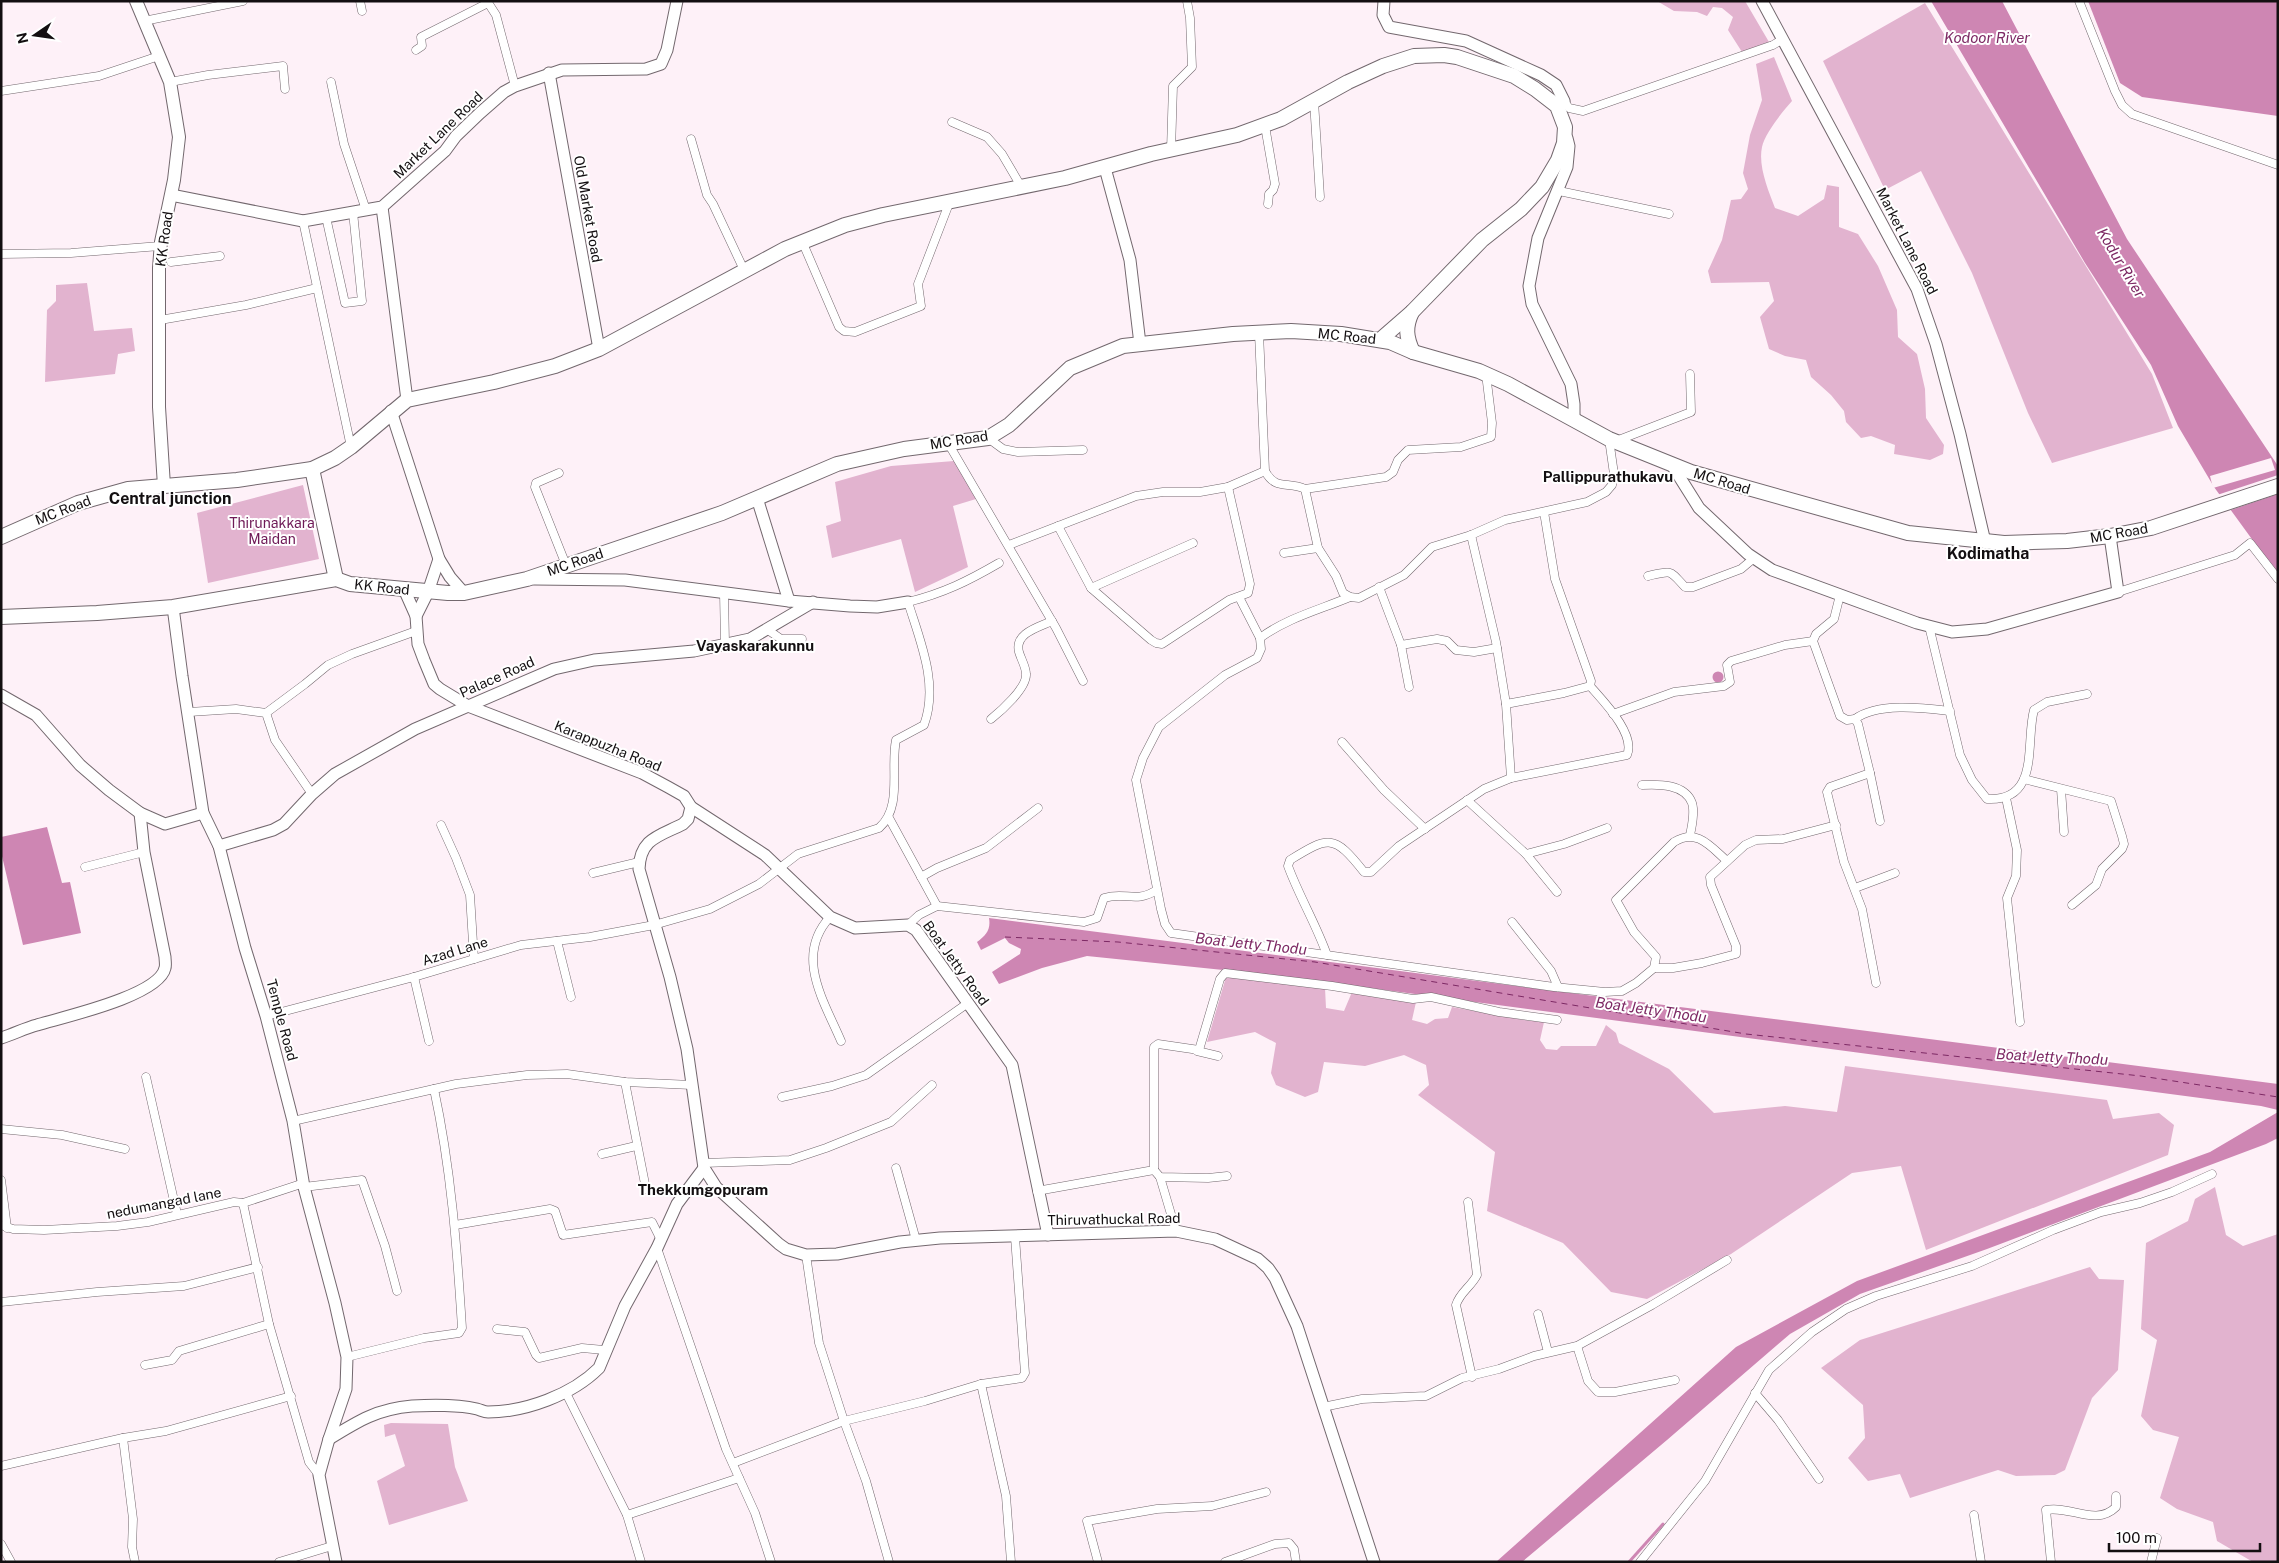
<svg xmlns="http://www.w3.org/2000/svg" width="2279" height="1563" font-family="'Public Sans',sans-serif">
  <rect width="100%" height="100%" fill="#fef1f8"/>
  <g fill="#e2b3cf">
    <path d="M1657 1H1745L1769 42 1742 52 1728 30 1733 17 1722 8 1713 7 1707 16 1697 12 1674 11Z"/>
    <path d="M1925 3 2152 374 2173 428 2052 463 2028 413 1972 273 1921 171 1885 190 1823 61Z"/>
    <path d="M1774 57 1792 101C1783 111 1765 133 1762 147 1758 166 1768 190 1775 208L1798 216 1824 199 1827 185 1839 187V227L1858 234 1878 266 1897 310 1898 337 1917 354 1925 389 1926 418 1944 445 1943 454 1930 460 1894 454 1895 445 1871 436 1861 438 1846 422 1844 411 1831 395 1811 377 1806 360 1785 356 1769 349 1760 317 1774 301 1769 282 1711 283 1708 271 1722 240 1731 200 1741 199 1748 189 1743 173 1750 135 1762 100 1756 64Z"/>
    <path d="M87 283 94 331 132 328 135 351 118 354 115 374 45 382 47 310 56 301V285Z"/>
    <path d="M954 461 976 499 953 506 968 567 915 592 901 539 832 558 826 526 841 521 835 482 891 466Z"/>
    <path d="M303 485 319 559 208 583 197 513Z"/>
    <path d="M1226 977 1325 988 1326 1008 1344 1011 1352 992 1416 1002 1412 1020 1427 1024 1435 1019 1448 1018 1452 1007 1524 1020 1544 1022 1540 1040 1546 1049 1557 1050 1561 1046H1596L1606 1025 1616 1033 1619 1043 1669 1069 1714 1113 1785 1106 1837 1112 1845 1066 2107 1100 2113 1119 2159 1113 2174 1125 2168 1155 1926 1250 1901 1166 1852 1173 1731 1254 1647 1299 1611 1292 1563 1243 1487 1211 1495 1152 1418 1095 1429 1085 1426 1065 1404 1055 1365 1066 1324 1062 1318 1092 1305 1097 1276 1085 1271 1073 1276 1043 1255 1032 1207 1042Z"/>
    <path d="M2215 1187 2226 1235 2243 1246 2278 1234V1562H2253L2217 1541 2213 1522 2177 1509 2160 1498 2179 1437 2153 1430 2141 1416 2157 1340 2141 1329 2146 1243 2188 1221 2195 1199Z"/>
    <path d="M2090 1267 2099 1279 2124 1280 2118 1370 2092 1398 2065 1470 2055 1475 2016 1476 1998 1470 1910 1498 1900 1474 1868 1481 1848 1458 1865 1438 1863 1405 1821 1368 1860 1340Z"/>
    <path d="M391 1423 448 1424 455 1467 468 1501 389 1525 377 1481 405 1466 395 1434 385 1437 384 1425Z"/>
  </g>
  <g fill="#ce86b3">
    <path d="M1931 1H2002L2127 239 2278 466V575L2214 487 2178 426 2151 365 2085 263Z"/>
    <path d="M2088 1H2278V116L2142 97 2120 83Z"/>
    <circle cx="1718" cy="677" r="5.5"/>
    <path d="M47 827 62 883 70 882 81 933 23 945 1 852V837Z"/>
    <path d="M989 918 2278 1084V1110L2261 1106 1272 975 1087 956 1042 968 999 984 992 972 1020 954 1021 949 1009 943 1005 938 981 950 977 942C986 935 991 930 989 918Z"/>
    <path d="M2278 1112V1138L2266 1144 1987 1249 1860 1294 1790 1334 1667 1440 1522 1562H1496L1736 1347 1857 1281 2210 1152Z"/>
  </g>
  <g fill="#fef1f8">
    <path d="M2271 458 2275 470 2213 488 2210 476Z"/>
    <path d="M2278 475V494L2228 511 2217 495Z"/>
  </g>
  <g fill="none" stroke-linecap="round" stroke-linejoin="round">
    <path stroke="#ce86b3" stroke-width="3" d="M1629 1562 1663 1524"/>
    <path stroke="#7d2964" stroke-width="1" stroke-dasharray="6 5" stroke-linecap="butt" d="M1005 937 1118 942 1315 962 1746 1034 2141 1076 2278 1097"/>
    <defs>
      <g id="street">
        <path d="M360 1 362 11"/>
        <path d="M487 1 496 15 515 86"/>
        <path d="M2079 1 2115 91 2122 105 2132 114 2278 165"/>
        <path d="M144 21 243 1"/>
        <path d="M416 50 422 46 421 37 488 3"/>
        <path d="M170 82 208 75 283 66 285 89"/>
        <path d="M331 82 344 144 366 210"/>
        <path d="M1 91 99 76 159 56"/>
        <path d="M1314 101 1320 197"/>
        <path d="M1564 101 1569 108 1583 111 1773 45 1783 39"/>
        <path d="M952 122 987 137 1002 154 1022 188"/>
        <path d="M1265 126 1275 184 1273 190 1269 194 1268 204"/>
        <path d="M691 139 707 195 713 204 744 270"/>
        <path d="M1171 150 1173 86 1192 67 1190 18 1187 1"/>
        <path d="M1559 191 1669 214"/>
        <path d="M326 217 345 303 362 301 353 212"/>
        <path d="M303 221 351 447"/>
        <path d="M802 241 839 327 844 331 855 332 921 306 918 284 950 201"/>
        <path d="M1 254 71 253 160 246"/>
        <path d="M171 262 220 256"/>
        <path d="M160 320 246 305 317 288"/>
        <path d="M1259 333 1265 471C1276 491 1287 481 1305 489L1318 548 1336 576 1343 593 1350 597 1359 598 1404 575 1432 547 1471 535 1505 520 1587 502 1606 492 1612 485 1614 474 1609 439"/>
        <path d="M988 438 1003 449 1018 452 1083 450"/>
        <path d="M1616 441 1691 412 1690 374"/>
        <path d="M948 443 1056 628 1083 681"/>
        <path d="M559 473 536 483 535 487 566 565"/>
        <path d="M1305 489 1386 477 1393 472 1398 460 1408 450 1461 447 1491 437 1492 423 1486 374"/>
        <path d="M1058 526 1091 588 1151 640 1156 643 1162 644 1229 600 1248 593 1250 584 1228 487"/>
        <path d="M1471 535 1496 642 1506 704 1511 778"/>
        <path d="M1009 545 1136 496 1163 492H1200L1228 487 1265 471"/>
        <path d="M1284 553 1318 548"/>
        <path d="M1648 576C1673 570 1669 570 1685 587H1693L1741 569 1754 558"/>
        <path d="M1379 587 1401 645 1437 639 1447 641 1456 650 1474 652 1497 648"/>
        <path d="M1091 588 1193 543"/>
        <path d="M2118 592 2235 555 2250 543 2278 579"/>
        <path d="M724 593 725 644"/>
        <path d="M1840 595 1834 619 1816 634 1813 641 1840 716 1847 720 1855 719 1858 724 1870 773 1830 787 1827 792 1844 862 1862 909 1876 983"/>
        <path d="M1239 597 1260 638"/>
        <path d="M1350 597C1319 610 1287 618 1260 638L1261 649 1257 658 1225 675 1159 727 1143 758 1136 780 1161 909 1165 924 1171 933 1554 987 1605 992 1622 991 1636 983 1654 968H1673L1702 963 1736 954V946L1711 885 1710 877 1745 845 1756 840 1783 839 1836 825"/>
        <path d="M1929 626 1960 755 1972 780 1987 799C2041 802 2025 742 2034 710L2047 702 2087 694"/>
        <path d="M768 630 781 639H802"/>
        <path d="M1401 645 1409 687"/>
        <path d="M1506 704 1564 693 1590 686 1591 681 1555 579 1544 512"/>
        <path d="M189 712 236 709 266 713 275 740 312 794"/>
        <path d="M266 713 305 684 328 665 352 654 416 631"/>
        <path d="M1613 714 1674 692 1724 686 1730 682 1727 665 1731 661 1785 645 1813 641"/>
        <path d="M991 719C1001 711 1027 688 1026 674 1026 667 1021 659 1019 652 1014 633 1039 627 1052 621"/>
        <path d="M1855 719C1878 702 1924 708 1950 711"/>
        <path d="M1342 742 1384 790 1425 829"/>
        <path d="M1870 773 1880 821"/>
        <path d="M2024 779 2111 801 2122 836 2124 844 2122 849 2102 869 2096 885 2072 905"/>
        <path d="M1642 785C1659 784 1685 784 1692 803 1695 812 1692 826 1690 835"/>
        <path d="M2061 789 2064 832"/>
        <path d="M2006 798 2017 850 2016 876 2007 898 2020 1022"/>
        <path d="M1467 800 1526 854 1564 844 1607 828"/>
        <path d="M889 818 937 906"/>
        <path d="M441 825 456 858 470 895 474 959"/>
        <path d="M1526 854 1557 892"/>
        <path d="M85 867 144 852"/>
        <path d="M593 873 639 862"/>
        <path d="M921 877 937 868 986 848 1038 808"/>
        <path d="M1855 888 1895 873"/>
        <path d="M830 917C794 956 824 1001 841 1041"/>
        <path d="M1512 922 1551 971 1558 987"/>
        <path d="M908 925 919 915 937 906 1084 922 1097 918 1104 898C1126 891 1134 904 1157 890"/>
        <path d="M557 941 571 997"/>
        <path d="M1327 955C1316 924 1299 896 1288 866L1290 860C1329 836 1334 834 1364 872H1371L1399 846 1484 789 1511 778 1627 755C1636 734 1603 701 1590 686"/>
        <path d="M1654 968 1656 957 1634 932 1616 900 1674 842C1697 828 1710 846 1727 861"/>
        <path d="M414 977 429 1041"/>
        <path d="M266 1016 414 977 521 945 590 937 654 925 710 909 759 884 798 854 879 828C903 807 890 768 896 740L924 725C939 684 920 641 908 602 944 593 968 581 999 563"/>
        <path d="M1197 1051 1218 1056"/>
        <path d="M146 1077 177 1214"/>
        <path d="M625 1082 646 1189"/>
        <path d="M782 1097 832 1086 866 1075 968 1003"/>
        <path d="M293 1121 456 1084 527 1075 567 1074 625 1082 692 1085"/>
        <path d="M1 1129 62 1135 125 1149"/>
        <path d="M602 1154 636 1146"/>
        <path d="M703 1163 790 1160 826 1148 891 1122 932 1085"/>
        <path d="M896 1168 916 1240"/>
        <path d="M1154 1170V1047L1158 1044 1199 1050 1220 979 1225 973 1332 986 1413 999 1431 997 1499 1012 1557 1020"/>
        <path d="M1160 1177 1176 1231"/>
        <path d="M1 1180 7 1228"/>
        <path d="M304 1183 243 1203 269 1324 309 1462 319 1475"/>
        <path d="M304 1187 362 1180 385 1246 397 1291"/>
        <path d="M1037 1191 1154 1170 1160 1177 1208 1178 1227 1176"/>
        <path d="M1468 1202 1477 1275C1471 1287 1460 1292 1456 1305L1472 1377"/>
        <path d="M1 1225 13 1229 44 1230 117 1226 148 1222 234 1202 243 1203"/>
        <path d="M455 1225 550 1209 555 1211 563 1235 652 1222 660 1238"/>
        <path d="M657 1248 726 1449 755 1513 771 1562"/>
        <path d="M806 1255 819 1343 844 1421 866 1481 889 1562"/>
        <path d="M1 1302 97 1292 184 1286 258 1267"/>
        <path d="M1538 1314 1548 1352"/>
        <path d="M497 1329 525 1332 536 1355 539 1358 582 1348 604 1350"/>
        <path d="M1577 1346 1588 1381 1598 1392H1615L1675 1380"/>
        <path d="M347 1357 424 1338 459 1333 462 1328C457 1248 451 1168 434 1089"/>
        <path d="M145 1365 172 1360 179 1351 269 1324"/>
        <path d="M981 1384 1006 1496 1011 1562"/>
        <path d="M565 1391 627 1515 641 1562"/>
        <path d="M1755 1393 1778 1420 1819 1479"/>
        <path d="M1323 1407 1362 1399 1426 1396 1462 1378 1499 1369 1534 1356 1577 1346 1652 1305 1727 1260"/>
        <path d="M123 1438 133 1519 132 1547 135 1562"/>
        <path d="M733 1463 844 1421 925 1401 981 1384 1022 1378 1025 1373 1015 1237"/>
        <path d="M1 1466 123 1438 166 1431 291 1396"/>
        <path d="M627 1515 739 1478"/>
        <path d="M1974 1515 1981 1562"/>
        <path d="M1 1544 11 1562"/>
        <path d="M279 1562 332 1546"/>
        <path d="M1098 1562 1087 1521 1157 1509 1212 1506 1266 1492"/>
        <path d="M1225 1562 1275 1544 1289 1543 1294 1549 1296 1562"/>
        <path d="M1640 1562 1705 1481 1769 1370 1812 1332 1846 1309 1876 1296 1972 1266 2053 1230 2101 1212 2140 1203 2172 1192 2212 1174"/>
        <path d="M2051 1562 2046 1510C2070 1505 2096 1527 2116 1507V1496"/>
        <path d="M2151 1562 2157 1538"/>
      </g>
      <g id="secondary">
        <path d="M1384 1 1383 15 1389 27 1466 41 1541 75 1556 85 1564 101 1557 106"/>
        <path d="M1762 1 1917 289 1936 344 1960 434 1985 542"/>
        <path d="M549 73 599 349"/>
        <path d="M1567 138 1569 146 1567 167 1538 238 1529 286 1532 304 1571 384 1574 404V420"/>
        <path d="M1105 168 1130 260 1140 344"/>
        <path d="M171 195 303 221 382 207 445 151 456 136 480 113 504 92 515 86 562 70 646 69 661 64 667 50 677 1"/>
        <path d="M382 207 407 400"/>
        <path d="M391 411 439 559 450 577 464 593"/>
        <path d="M1672 465 1699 508 1748 554 1772 570 1917 623 1952 632 1987 629 2118 592 2110 536"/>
        <path d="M757 498 789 601"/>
        <path d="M534 579 625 580 789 601 850 606 877 607 908 602"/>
        <path d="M404 589 416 616 418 644 424 660 434 684 440 689 468 706 642 773 668 787 684 796 691 807 688 819 683 824C660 836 640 838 639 869L670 977 687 1049 704 1168 716 1187 779 1244 786 1249 806 1255 837 1254 900 1242 940 1238 1176 1231 1215 1239 1258 1259 1268 1268 1275 1278 1297 1326 1374 1562"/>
        <path d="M173 607 182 676 203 813 219 846 245 948 266 1016 293 1121 304 1187 335 1303 347 1357 346 1389 329 1439 319 1475 336 1562"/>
        <path d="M416 616 428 592 439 559"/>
        <path d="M1 695 36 715 80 765 109 790 140 813 165 824 203 813"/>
        <path d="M691 807 765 855 830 917 855 928 908 925 916 930 1012 1065 1048 1235"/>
        <path d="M219 846 273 830 284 824 312 794 335 774 415 729 554 669 594 660 694 651 750 639 813 602"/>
        <path d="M1 1038C14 1034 25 1028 37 1025 63 1017 159 996 165 968 166 965 165 960 165 957L144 852 140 813"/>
        <path d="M329 1439C358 1421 377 1409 412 1406 430 1405 460 1405 477 1409 481 1410 484 1412 488 1412 525 1412 572 1395 599 1368L625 1306 657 1248 677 1204 704 1168"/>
      </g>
      <path id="primary" d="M136 1 170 82 179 137 174 180 161 242 159 268V407L164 486"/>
      <g id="highway">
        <path d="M1412 312C1405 327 1406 337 1413 352"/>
        <path d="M312 469 336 579"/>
        <path d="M1 537 78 503 128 489 237 480 312 469 335 458 351 447 407 400 494 382 555 366 599 349 785 249 845 225 883 215 1065 178 1151 154 1237 135 1281 119 1348 82 1383 66 1414 56 1444 55 1457 57 1514 76 1535 89 1557 106 1565 127 1564 143 1558 160 1542 187 1521 209 1482 240 1412 312 1381 339"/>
        <path d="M1 617 97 613 173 607 336 579 350 584 448 593H464L527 579 722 513 837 464 904 449 988 438 1009 425 1070 368 1123 346 1233 334 1291 331 1341 334 1390 342 1413 352 1479 371 1508 384 1609 439 1691 472 1908 533 2004 543 2067 541 2110 536 2151 528 2278 486"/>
      </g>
    </defs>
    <use href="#street" stroke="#73686e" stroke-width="9"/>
    <use href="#secondary" stroke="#73686e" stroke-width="13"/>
    <use href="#primary" stroke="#73686e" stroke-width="14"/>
    <use href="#highway" stroke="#73686e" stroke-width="16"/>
    <use href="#street" stroke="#fff" stroke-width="8"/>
    <use href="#secondary" stroke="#fff" stroke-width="11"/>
    <use href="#primary" stroke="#fff" stroke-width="12"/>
    <use href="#highway" stroke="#fff" stroke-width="14"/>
  </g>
  <g text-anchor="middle" stroke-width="4" stroke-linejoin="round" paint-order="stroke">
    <g font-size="14" fill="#130f11" stroke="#fff">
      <text transform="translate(438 135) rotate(-44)" y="5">Market Lane Road</text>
      <text transform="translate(588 209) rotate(80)" y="5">Old Market Road</text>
      <text transform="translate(164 239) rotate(-82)" y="5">KK Road</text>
      <text transform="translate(1907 241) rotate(63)" y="5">Market Lane Road</text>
      <text transform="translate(1347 336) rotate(6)" y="5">MC Road</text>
      <text transform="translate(959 440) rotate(-9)" y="5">MC Road</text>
      <text transform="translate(1722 481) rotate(17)" y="5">MC Road</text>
      <text transform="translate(63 510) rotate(-21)" y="5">MC Road</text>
      <text transform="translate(2119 533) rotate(-10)" y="5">MC Road</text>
      <text transform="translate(575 562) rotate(-19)" y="5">MC Road</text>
      <text transform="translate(382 587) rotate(6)" y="5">KK Road</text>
      <text transform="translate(497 677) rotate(-24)" y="5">Palace Road</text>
      <text transform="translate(608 746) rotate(22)" y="5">Karappuzha Road</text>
      <text transform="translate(455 951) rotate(-17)" y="5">Azad Lane</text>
      <text transform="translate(956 963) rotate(54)" y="5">Boat Jetty Road</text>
      <text transform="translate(282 1020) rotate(75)" y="5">Temple Road</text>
      <text transform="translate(164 1203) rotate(-11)" y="5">nedumangad lane</text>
      <text transform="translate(1114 1219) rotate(-1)" y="5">Thiruvathuckal Road</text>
    </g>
    <g font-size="14" fill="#6e1956" stroke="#fff">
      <text x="272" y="528">Thirunakkara<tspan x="272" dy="16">Maidan</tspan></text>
    </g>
    <g font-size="15" font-style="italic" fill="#7d2964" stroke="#fff">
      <text x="1987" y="43">Kodoor River</text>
      <text transform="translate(2121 263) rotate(59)" y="5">Kodur River</text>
      <text transform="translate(1251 944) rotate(6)" y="5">Boat Jetty Thodu</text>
      <text transform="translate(1651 1010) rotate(8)" y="5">Boat Jetty Thodu</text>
      <text transform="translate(2052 1057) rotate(3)" y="5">Boat Jetty Thodu</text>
    </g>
    <g font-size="15" font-weight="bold" fill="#130f11" stroke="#fff">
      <text x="1608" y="482">Pallippurathukavu</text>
      <text x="755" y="651">Vayaskarakunnu</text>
      <text x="703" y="1195">Thekkumgopuram</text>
    </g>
    <g font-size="16" font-weight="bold" fill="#130f11" stroke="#fff">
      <text x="170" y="504">Central junction</text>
      <text x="1988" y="559">Kodimatha</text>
    </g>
  </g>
  <rect width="2279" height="1563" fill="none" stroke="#130f11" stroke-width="5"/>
  <g transform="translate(35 35) rotate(257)" stroke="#ffffff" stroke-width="4" paint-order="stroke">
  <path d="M0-4L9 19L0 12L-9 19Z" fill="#130f11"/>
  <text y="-8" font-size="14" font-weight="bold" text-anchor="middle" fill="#130f11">N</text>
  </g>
  <path d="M2109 1543v8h151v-8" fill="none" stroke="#130f11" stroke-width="2.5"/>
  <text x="2116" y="1543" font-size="15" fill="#130f11" stroke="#ffffff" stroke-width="4" paint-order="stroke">100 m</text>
</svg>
